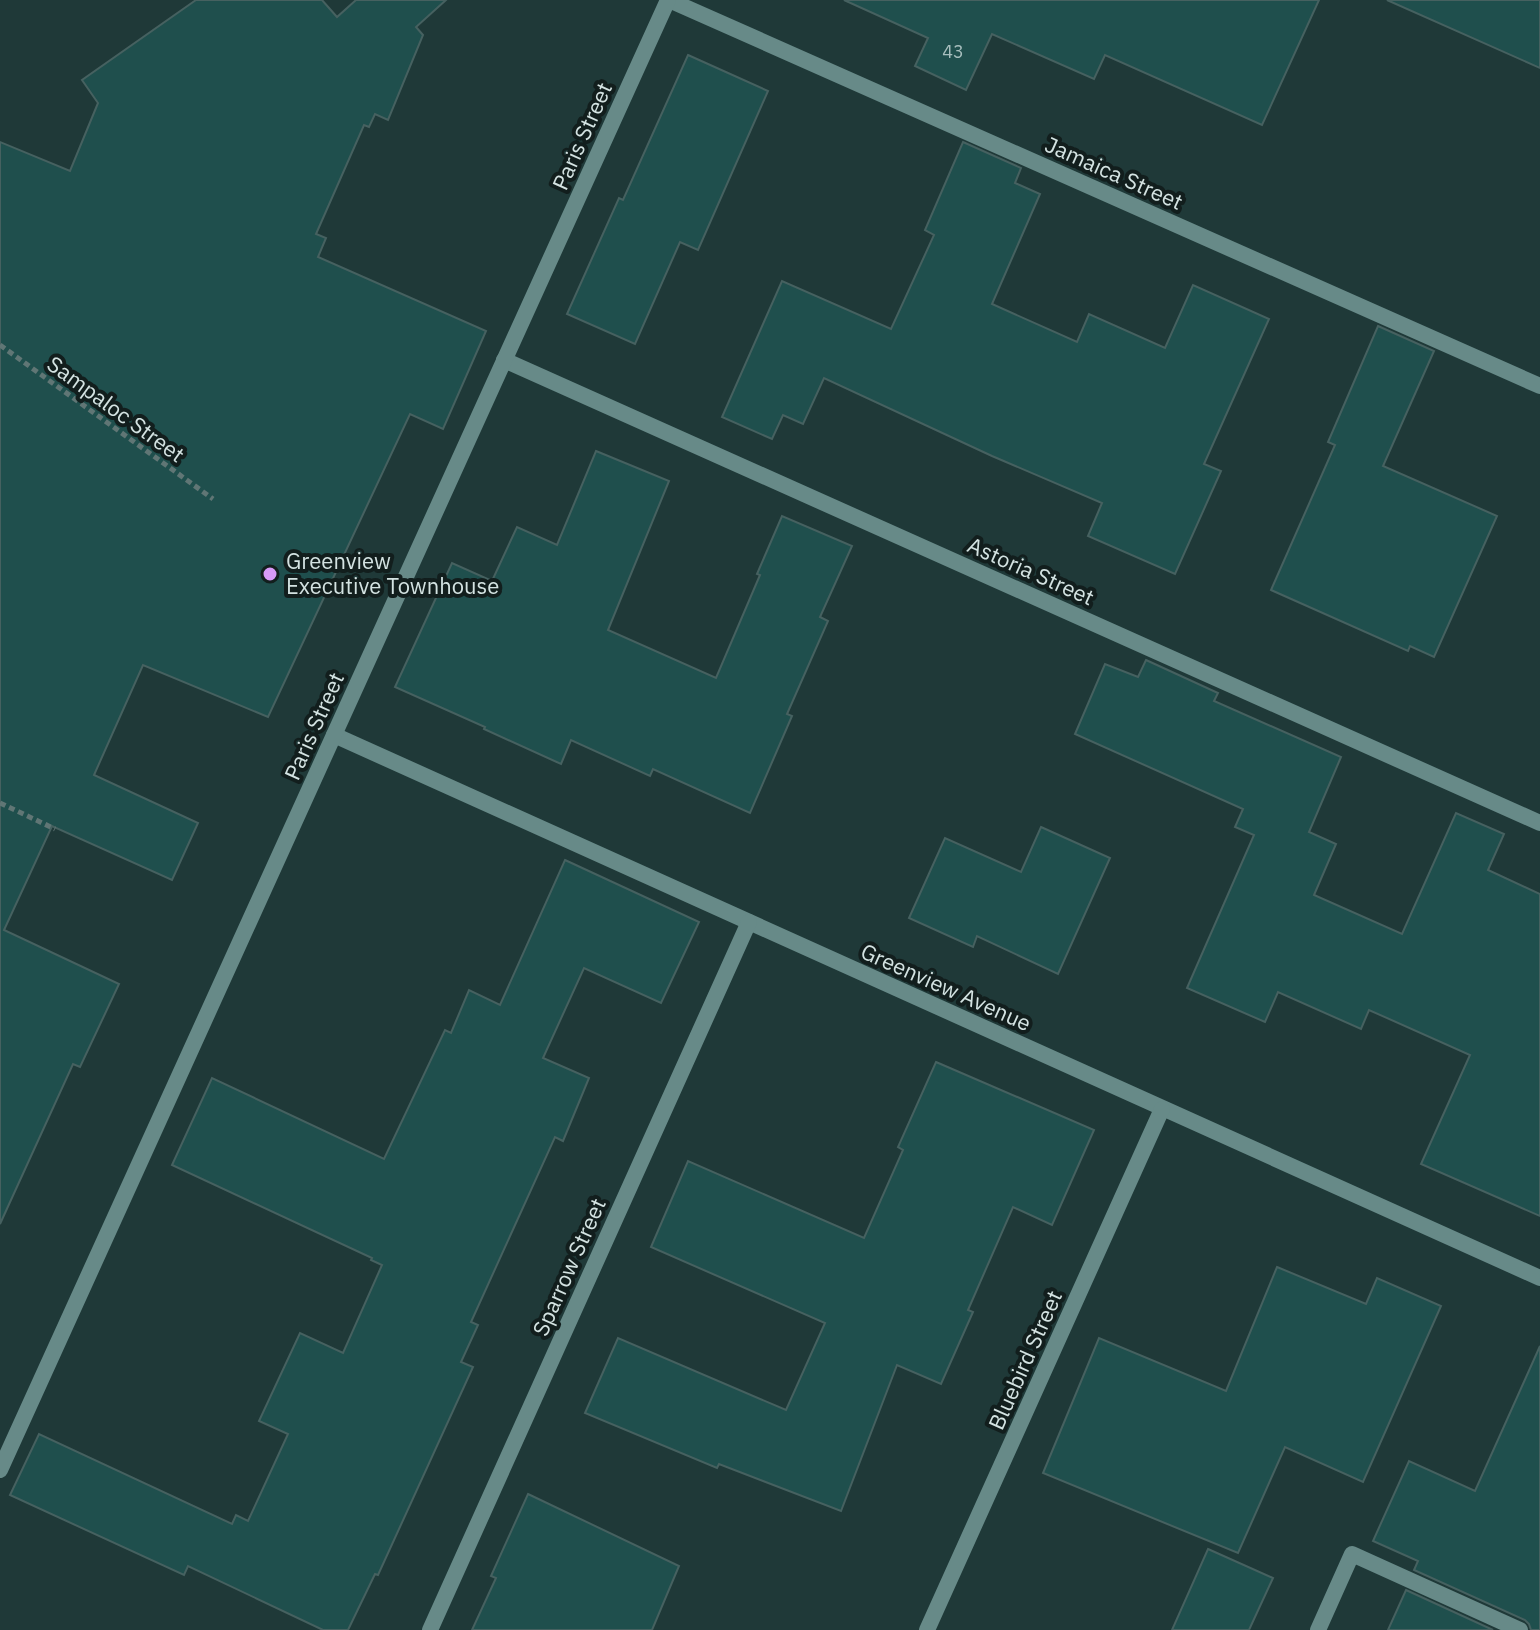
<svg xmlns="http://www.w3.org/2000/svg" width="1540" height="1630" font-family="'IBM Plex Sans',sans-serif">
  <rect width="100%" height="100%" fill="#1f3938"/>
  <g fill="#1f4f4d" stroke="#466160" stroke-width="2">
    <path d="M196 0H322L337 17 356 0H446L416 27 423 35 388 120 375 114 369 127 364 125 316 234 326 238 318 257 486 331 443 429 410 414 268 717 143 665 94 775 198 823 172 880 52 826 4 930 119 984 80 1067 73 1064 0 1224V142L70 171 98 103 82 80Z"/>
    <path d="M844 0H1319L1262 125 1105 55 1094 79 992 34 966 90 915 66 928 38Z"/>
    <path d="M1387 0H1540V68Z"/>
    <path d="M688 55 768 91 698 250 680 242 635 344 567 314 619 198 623 200Z"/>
    <path d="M963 142 1021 168 1015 183 1040 194 992 304 1077 342 1089 314 1165 348 1193 285 1269 319 1204 464 1221 471 1175 574 1088 536 1102 503 992 456 824 378 803 424 783 415 772 439 722 417 782 281 891 329 934 235 925 230Z"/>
    <path d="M1378 326 1434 351 1383 466 1497 516 1434 657 1410 646 1408 651 1271 590 1335 445 1328 442Z"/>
    <path d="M596 451 669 481 608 630 716 678 760 575 757 574 782 516 852 546 820 617 828 621 787 714 792 716 750 813 653 769 650 776 571 740 561 764 484 729 485 727 395 687 452 563 492 581 517 527 557 545Z"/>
    <path d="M1146 660 1218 693 1214 701 1341 757 1309 832 1336 844 1314 895 1402 934 1456 813 1504 834 1488 870 1540 894V1216L1421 1164 1470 1055 1369 1010 1361 1029 1278 992 1265 1022 1187 988 1254 835 1235 827 1243 809 1075 734 1105 664 1138 677Z"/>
    <path d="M1041 827 1110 858 1058 974 977 936 973 947 909 918 945 838 1021 872Z"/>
    <path d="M565 860 699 922 661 1003 584 968 543 1058 589 1078 563 1141 555 1137 471 1322 478 1325 461 1362 473 1367 378 1575 375 1574 348 1630H323L188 1566 184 1575 10 1495 39 1434 232 1524 236 1515 248 1521 288 1434 259 1421 300 1333 343 1353 382 1265 371 1260 372 1258 172 1165 212 1078 384 1159 445 1030 451 1033 469 990 500 1005Z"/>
    <path d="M936 1062 1094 1130 1052 1225 1013 1207 968 1310 973 1312 941 1384 897 1365 841 1511 719 1464 717 1468 585 1413 618 1338 786 1410 825 1323 651 1247 688 1161 864 1238 903 1150 898 1147Z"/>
    <path d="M1277 1267 1366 1304 1377 1278 1441 1306 1363 1482 1285 1447 1238 1553 1043 1473 1099 1338 1226 1391Z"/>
    <path d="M1540 1346V1630H1531L1529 1624 1525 1620 1414 1570 1418 1561 1373 1541 1409 1461 1475 1491Z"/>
    <path d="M528 1494 679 1566 652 1630H472L496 1578 491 1576Z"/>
    <path d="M1208 1549 1273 1578 1249 1630H1172Z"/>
    <path d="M1406 1590 1493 1630H1388Z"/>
  </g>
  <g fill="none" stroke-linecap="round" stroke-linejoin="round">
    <g stroke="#607675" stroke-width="5" stroke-dasharray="6 4" stroke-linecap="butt">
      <path d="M0 345 213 499"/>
      <path d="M0 803 55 829"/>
    </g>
    <g stroke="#678a88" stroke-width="16">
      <path d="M669 0 1540 386"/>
      <path d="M504 360 1540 823"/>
      <path d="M334 735 1540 1278"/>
      <path d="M0 1470 668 0"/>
      <path d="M430 1630 749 922"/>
      <path d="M927 1630 1162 1109"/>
      <path d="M1318 1630 1352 1554 1520 1630"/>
    </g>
  </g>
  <circle fill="#d89af8" stroke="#121e1d" stroke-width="3" cx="270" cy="574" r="8"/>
  <g text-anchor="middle" stroke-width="8" stroke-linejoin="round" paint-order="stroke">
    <g font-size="18" fill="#a7bebd">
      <text x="953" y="58">43</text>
    </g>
    <g font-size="22" fill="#d4e3e2" stroke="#121e1d">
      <text transform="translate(582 136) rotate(-66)" y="8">Paris Street</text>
      <text transform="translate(1114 173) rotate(24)" y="8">Jamaica Street</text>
      <text transform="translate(116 409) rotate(36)" y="8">Sampaloc Street</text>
      <text transform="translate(1031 571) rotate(24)" y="8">Astoria Street</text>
      <text transform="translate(314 726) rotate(-66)" y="8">Paris Street</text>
      <text transform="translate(946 987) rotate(24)" y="8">Greenview Avenue</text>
      <text transform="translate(569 1267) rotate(-66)" y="8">Sparrow Street</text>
      <text transform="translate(1025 1360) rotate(-66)" y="8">Bluebird Street</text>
    </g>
    <g font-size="22" fill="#d4e3e2" stroke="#121e1d" text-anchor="start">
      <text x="286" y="569">Greenview<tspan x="286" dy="25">Executive Townhouse</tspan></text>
    </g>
  </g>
</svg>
